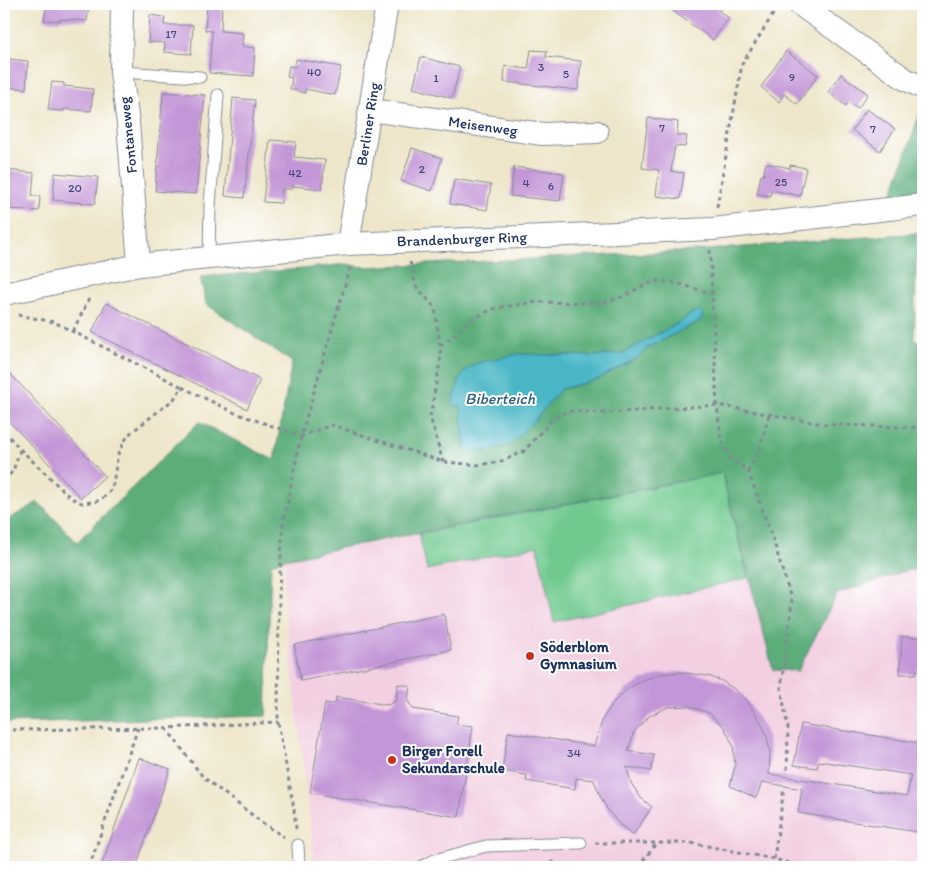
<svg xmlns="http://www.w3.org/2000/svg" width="927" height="871" font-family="Itim,sans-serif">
  <rect width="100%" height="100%" fill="#fff"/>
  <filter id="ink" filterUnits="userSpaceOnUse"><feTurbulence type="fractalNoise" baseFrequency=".02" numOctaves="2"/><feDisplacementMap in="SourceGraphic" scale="10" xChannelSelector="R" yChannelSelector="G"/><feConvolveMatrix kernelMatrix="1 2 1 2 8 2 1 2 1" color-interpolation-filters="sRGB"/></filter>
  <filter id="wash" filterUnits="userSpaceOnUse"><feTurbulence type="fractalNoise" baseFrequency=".0096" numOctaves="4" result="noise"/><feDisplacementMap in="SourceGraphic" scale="20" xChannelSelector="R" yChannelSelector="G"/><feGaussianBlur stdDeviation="1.12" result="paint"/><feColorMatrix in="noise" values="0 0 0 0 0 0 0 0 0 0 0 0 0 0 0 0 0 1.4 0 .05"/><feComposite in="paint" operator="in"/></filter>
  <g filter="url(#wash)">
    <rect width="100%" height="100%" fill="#eee6ca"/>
    <path fill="#f2cfe1" d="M722 473 798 671 837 594 908 570H923V867H315L289 641 284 606 285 559 419 534Z"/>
    <path fill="#70c98f" stroke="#467c76" d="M722 473 748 578 554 622 537 546 427 570 419 534Z"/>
    <g fill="#5cad7a" stroke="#3c6e6c" fill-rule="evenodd">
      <path d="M921 110 923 111V192L892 195Z"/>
      <path d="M917 233 914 340 923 341V570H908L837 594 798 671 773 670 722 473 285 559 271 564 266 716 4 723V522L38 502 77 542 199 422 274 460 292 362 206 304 200 277 302 269 346 264 364 267 694 251ZM694 312 700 321 647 348 637 358 596 380 561 389 534 421 465 450 461 406 453 405 518 354 600 356 623 353 680 322Z"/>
    </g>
    <path fill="#4ab6c6" stroke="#327292" d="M700 310 703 315 700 321 647 348 637 358 596 380 561 389 534 421 509 445 487 451 465 450 461 406 452 405 460 379 466 370 478 363 518 354 600 356 623 353 680 322 694 312Z"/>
    <g id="blocks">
      <g fill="#c396d7">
        <path d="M47 4H89L87 21 60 19V21L44 20Z"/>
        <path d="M207 4H222L221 31 243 33 242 46 255 48 253 76 209 73 212 31 205 30Z"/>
        <path d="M663 4H714L720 9 719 11 729 18 713 40Z"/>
        <path d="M150 15 165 17 164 25H193L191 54 164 52 165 43 148 42Z"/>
        <path d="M531 50 547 51 546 57 581 61 578 90 504 82 505 66 528 69Z"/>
        <path d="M786 51 818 75 797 104 784 94 779 102 761 87Z"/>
        <path d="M421 57 460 67 452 98 413 88Z"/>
        <path d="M9 59 28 61 26 89 4 87V61H9Z"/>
        <path d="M296 59 341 67 335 95 305 89V93L290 89 292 78 287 77 289 66 295 67Z"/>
        <path d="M841 74 868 94 858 108 849 102 846 106 828 92Z"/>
        <path d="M52 82 64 83V86L93 89 91 111 64 109V111L48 110Z"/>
        <path d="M163 92 205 95 196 194 155 191Z"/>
        <path d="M233 98 255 100 244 198 225 196Z"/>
        <path d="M867 109 895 129 880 151 852 130Z"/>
        <path d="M648 118 678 122 677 135 687 136 685 147 675 146 671 171 684 173 680 199 656 196 659 170 642 168Z"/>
        <path d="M270 140 296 142 294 157 325 160 322 189 292 186V189H282L281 203 263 202Z"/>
        <path d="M412 148 442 158 432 191 401 181Z"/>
        <path d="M766 163 790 168V165L806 168 800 196 771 190 770 196 757 194 761 175 763 176Z"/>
        <path d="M4 167H6V170L34 173 32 196H40L39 211 9 209 10 200 4 199Z"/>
        <path d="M514 167 564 173 560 201 510 196Z"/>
        <path d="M55 173 98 177 95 204 53 200Z"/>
        <path d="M454 179 491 185 487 210 450 204Z"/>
        <path d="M106 303 260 380 247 409 92 332Z"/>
        <path d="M4 367 105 476 81 498 4 416Z"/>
        <path d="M444 614 451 650 301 681 294 645Z"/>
        <path d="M902 636 923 638V671L916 670V674H900Z"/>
        <path d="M679 672 708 676 722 681 734 689 746 699 762 724 767 737 770 752 769 774 907 796 911 775 819 761 817 768 794 765 801 724 920 743 922 728H923V833L798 813 802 789 762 782 756 798 730 786 735 766 733 745 724 727 709 713 689 706 668 707 649 716 634 732 628 751 654 755 651 771 627 767 631 783 641 798 652 807 633 835 619 824 607 809 600 796 594 780 576 778 575 789 526 781 527 775 502 771 508 732 594 746 603 718 613 703 626 690 643 680 661 674Z"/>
        <path d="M398 684 410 686 408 701 413 709 458 716 456 724 473 726 459 817 310 793 325 703 335 704 336 697 388 705 396 700Z"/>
        <path d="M139 758 170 769 136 867H101Z"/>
      </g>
    </g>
  </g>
  <g filter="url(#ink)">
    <use href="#blocks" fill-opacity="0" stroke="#848a94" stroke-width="1"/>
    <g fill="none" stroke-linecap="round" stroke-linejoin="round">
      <defs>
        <g id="lane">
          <path d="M121 72 200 77"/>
          <path d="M209 258 210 205 218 95"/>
          <path d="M298 845 299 867"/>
          <path d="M421 867 435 860 486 846 581 843"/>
        </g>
        <g id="street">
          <path d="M122 4 121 72 128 123 139 265"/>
          <path d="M799 4 905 79 923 88"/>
          <path d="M370 110 543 134 597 132"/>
          <path d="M348 244 387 4"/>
          <path d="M4 294 139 265 348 244 713 229 923 205"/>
        </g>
      </defs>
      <use href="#lane" stroke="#848a94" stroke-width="13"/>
      <use href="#street" stroke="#848a94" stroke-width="24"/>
      <g stroke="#848a94" stroke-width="3" stroke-dasharray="4 4" stroke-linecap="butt">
        <path d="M717 207 742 64 777 8"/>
        <path d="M710 250 717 405 721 439 729 457 748 471 772 536 792 602 781 688 788 728 787 774"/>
        <path d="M410 262 416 286 435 308 441 356 430 417 443 462"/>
        <path d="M73 331 89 299"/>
        <path d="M441 346 473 318 496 308 537 302 603 303 622 297 646 284 659 281 676 283 713 294"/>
        <path d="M182 387 235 413 301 436 332 425 444 462 477 465 499 462 523 452 551 421 567 411 608 413 717 405 823 424 923 428"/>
        <path d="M4 431 21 450 71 498 82 503 95 502 104 497 112 489 118 454 128 435 174 399 182 387 54 322 18 315"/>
        <path d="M748 471 760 447 769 414"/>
        <path d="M4 481 13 471 20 450"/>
        <path d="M166 728 203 777 264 824 284 837"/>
        <path d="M4 730 166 728 278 722"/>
        <path d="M296 829 294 809 278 722 279 590 283 523 301 436 351 264"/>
        <path d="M595 843H691L774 859 804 867"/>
        <path d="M774 859 784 788"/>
        <path d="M89 867 138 728"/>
        <path d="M544 867 554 861"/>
        <path d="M638 867 657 843"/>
      </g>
      <use href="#lane" stroke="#fff" stroke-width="11"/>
      <use href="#street" stroke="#fff" stroke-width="22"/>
    </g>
  </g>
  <g fill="#c8321e" stroke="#fff" stroke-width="2">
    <circle cx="530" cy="656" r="5"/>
    <circle cx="392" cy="760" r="5"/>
  </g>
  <g text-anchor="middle" stroke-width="4" stroke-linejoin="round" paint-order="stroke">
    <g font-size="12" fill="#45497c">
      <text x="171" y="38">17</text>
      <text x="541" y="71">3</text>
      <text x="314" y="76">40</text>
      <text x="566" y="78">5</text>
      <text x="792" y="81">9</text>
      <text x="436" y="82">1</text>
      <text x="662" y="132">7</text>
      <text x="873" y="133">7</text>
      <text x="422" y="173">2</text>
      <text x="295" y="177">42</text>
      <text x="781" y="186">25</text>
      <text x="526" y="187">4</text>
      <text x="551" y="190">6</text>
      <text x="75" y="192">20</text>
      <text x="574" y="757">34</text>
    </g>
    <g font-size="15" fill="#1b2f5e" stroke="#fff">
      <text transform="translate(368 124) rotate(-81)" y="5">Berliner Ring</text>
      <text transform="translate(483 126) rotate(8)" y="5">Meisenweg</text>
      <text transform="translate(128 135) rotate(-96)" y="5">Fontaneweg</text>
      <text transform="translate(462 239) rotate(-2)" y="5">Brandenburger Ring</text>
    </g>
    <g font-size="15" font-weight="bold" fill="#1b2f5e" stroke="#fff" text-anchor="start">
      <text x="540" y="652">Söderblom<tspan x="540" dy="17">Gymnasium</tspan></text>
      <text x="402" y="756">Birger Forell<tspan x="402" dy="17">Sekundarschule</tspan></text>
    </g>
    <g font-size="16" font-style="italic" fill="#2b5e82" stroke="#fff">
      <text x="500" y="404">Biberteich</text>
    </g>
  </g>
  <rect width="927" height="871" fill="none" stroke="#fff" stroke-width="20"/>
</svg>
